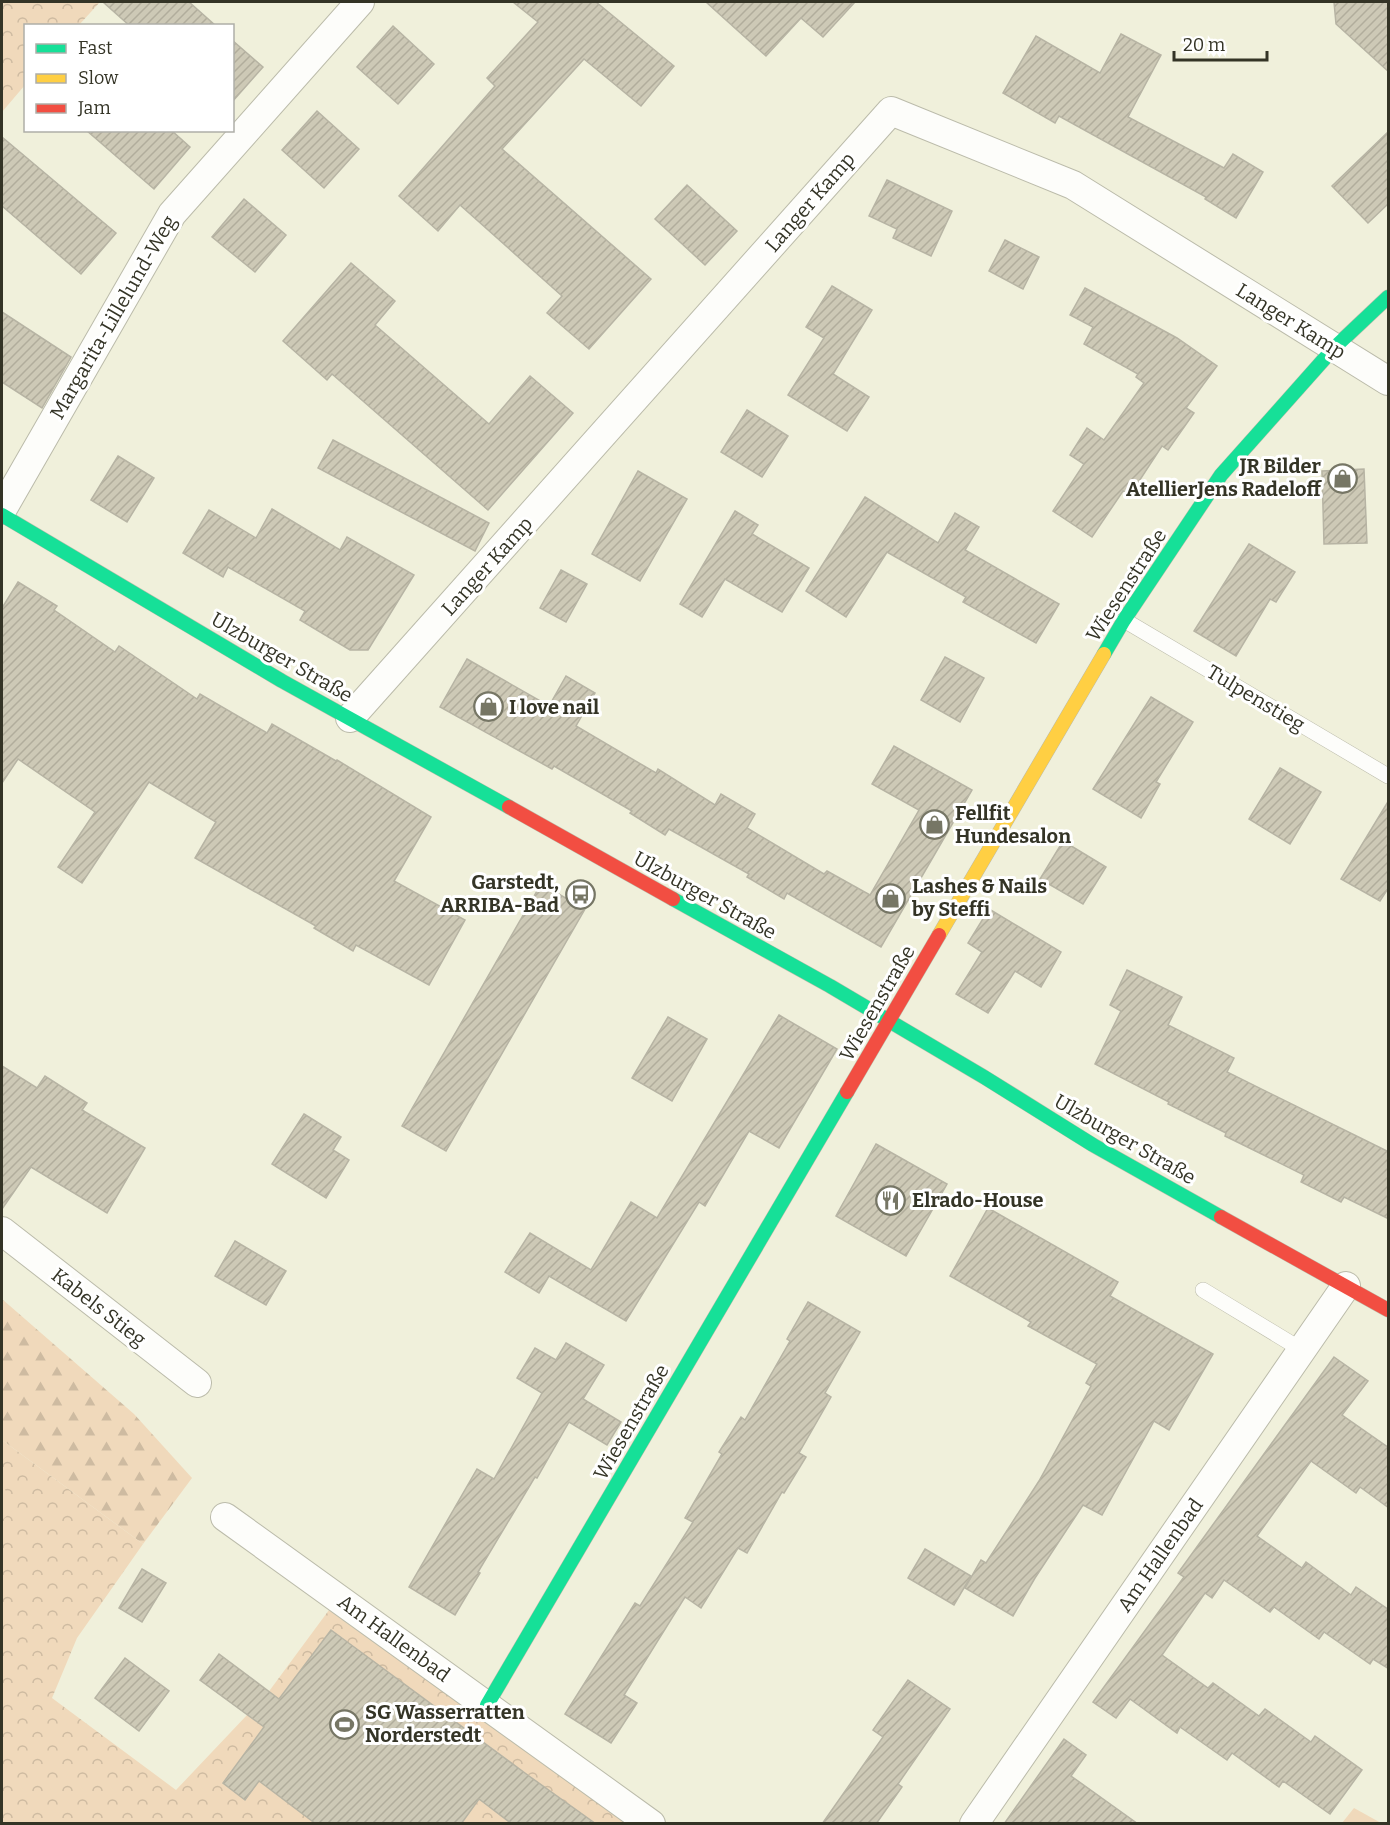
<svg xmlns="http://www.w3.org/2000/svg" width="1390" height="1825" font-family="Bitter,serif">
  <defs>
    <pattern id="forest-firs" width="22" height="20" patternUnits="userSpaceOnUse" patternTransform="scale(1.5)"><rect width="22" height="20" fill="#f0d9bb"/><path d="M5 1l3.5 6h-7zM16 11l3.5 6h-7z" fill="#cebba1"/></pattern>
    <pattern id="park-crowns" width="20" height="18" patternUnits="userSpaceOnUse" patternTransform="scale(1.5)"><rect width="20" height="18" fill="#f0d9bb"/><path d="M2 6a3 3 0 1 1 6 0M12 15a3 3 0 1 1 6 0" fill="none" stroke="#cebba1"/></pattern>
    <pattern id="building-hatch" width="6" height="6" patternUnits="userSpaceOnUse" patternTransform="scale(1.5)"><rect width="6" height="6" fill="#cdc9b6"/><path d="M-1 1l2-2M0 6l6-6M5 7l2-2" fill="none" stroke="#b1ad9c"/></pattern>
  </defs>
  <rect width="100%" height="100%" fill="#f0f0db"/>
  <path fill="url(#forest-firs)" d="M2 1299 134 1414 192 1478 143 1544 2 1440Z"/>
  <g fill="url(#park-crowns)">
    <path d="M2 2H100L79 25 26 26 25 85 2 112Z"/>
    <path d="M2 1440 143 1544 77 1638 52 1698 176 1790 267 1694 329 1610 628 1823H2Z"/>
  </g>
  <g fill="#f0d9bb">
    <path d="M2 1486 18 1506 2 1520Z"/>
    <path d="M1354 1808 1381 1823H1342Z"/>
  </g>
  <g fill="url(#building-hatch)" stroke="#b7b4a4" stroke-width="1.5">
    <path d="M103 2H189L216 26H130Z"/>
    <path d="M513 2H596L674 66 641 106 584 59 502 149 651 279 589 349 547 313 562 296 460 205 438 231 399 196 495 86 487 78 538 22Z"/>
    <path d="M706 2H855L823 37 801 18 766 56Z"/>
    <path d="M1334 2H1389V72L1336 24Z"/>
    <path d="M393 26 434 64 398 104 357 67Z"/>
    <path d="M1121 34 1161 55 1128 117 1224 168 1233 154 1263 172 1236 218 1205 199 1206 197 1059 116 1055 123 1003 93 1036 36 1100 73Z"/>
    <path d="M232 40 263 67 232 102Z"/>
    <path d="M317 111 359 149 324 188 282 150Z"/>
    <path d="M86 130H171L190 147 154 189Z"/>
    <path d="M1389 131V203L1368 223 1332 186Z"/>
    <path d="M2 137 116 233 81 274 2 206Z"/>
    <path d="M887 180 952 211 931 256 893 238 897 229 869 216Z"/>
    <path d="M687 185 737 231 705 265 655 219Z"/>
    <path d="M244 199 286 235 255 272 212 237Z"/>
    <path d="M1005 240 1039 257 1023 289 989 271Z"/>
    <path d="M351 263 395 301 375 325 489 424 530 376 573 413 488 510 332 374 327 380 283 341Z"/>
    <path d="M832 286 872 310 833 374 869 397 847 431 788 395 824 338 806 327Z"/>
    <path d="M1085 288 1177 338 1217 366 1186 408 1194 413 1168 450 1162 446 1130 495 1123 491 1092 537 1053 511 1084 464 1070 455 1087 428 1104 440 1144 383 1136 377 1138 374 1084 344 1093 327 1070 315Z"/>
    <path d="M2 312 71 357 42 408 2 382Z"/>
    <path d="M747 410 788 436 762 477 721 452Z"/>
    <path d="M333 440 489 523 475 551 318 468Z"/>
    <path d="M118 456 154 478 127 522 91 500Z"/>
    <path d="M1364 469 1367 543 1324 544 1322 471Z"/>
    <path d="M638 471 687 499 640 581 592 554Z"/>
    <path d="M865 497 938 543 955 513 979 527 965 550 1059 604 1036 643 963 602 966 597 887 552 846 617 806 591Z"/>
    <path d="M272 509 340 550 347 537 414 575 368 650H350L300 620 305 611 228 567 223 577 183 553 209 510 256 538Z"/>
    <path d="M735 511 758 525 752 534 809 568 782 612 725 579 702 617 680 604Z"/>
    <path d="M1249 544 1295 572 1276 602 1270 599 1236 656 1194 631Z"/>
    <path d="M561 570 587 584 566 622 540 608Z"/>
    <path d="M18 582 57 606 54 610 115 652 119 646 197 699 200 694 267 733 272 724 336 761 337 760 431 817 394 881 465 920 429 985 356 945 353 951 314 928 316 926 195 858 216 822 149 782 82 883 58 867 95 812 18 759 2 783V608Z"/>
    <path d="M945 657 984 678 960 722 921 700Z"/>
    <path d="M467 659 549 706 566 676 595 693 576 726 656 773 658 769 715 805 721 794 755 814 747 828 824 874 827 871 870 895 919 810 872 784 894 746 972 790 881 947 787 893 784 899 747 877 749 874 669 829 665 835 630 813 632 811 554 766 552 769 440 707Z"/>
    <path d="M1151 697 1193 722 1156 782 1160 784 1141 818 1093 789Z"/>
    <path d="M1280 768 1321 792 1290 844 1249 819Z"/>
    <path d="M1389 800V887L1380 901 1341 879Z"/>
    <path d="M1063 841 1106 867 1083 904 1040 879Z"/>
    <path d="M541 884 585 909 446 1151 402 1126Z"/>
    <path d="M989 909 1061 952 1041 987 1015 971 988 1013 956 994 982 952 968 943Z"/>
    <path d="M1127 970 1182 997 1168 1025 1234 1058 1227 1072 1389 1152V1219L1344 1197 1341 1202 1301 1182 1304 1175 1225 1136 1226 1133 1168 1104 1169 1102 1095 1064 1121 1011 1110 1005Z"/>
    <path d="M779 1015 837 1049 779 1148 749 1131 705 1206 699 1202 626 1321 549 1276 539 1293 505 1272 530 1233 591 1270 631 1202 657 1218Z"/>
    <path d="M668 1017 707 1039 672 1101 632 1078Z"/>
    <path d="M2 1066 37 1088 45 1076 87 1103 82 1110 145 1148 107 1213 31 1167 2 1209Z"/>
    <path d="M304 1114 341 1137 333 1150 349 1160 326 1198 272 1164Z"/>
    <path d="M876 1144 947 1184 906 1256 836 1216Z"/>
    <path d="M988 1208 1118 1282 1110 1296 1213 1354 1169 1430 1154 1421 1102 1515 1083 1505 1035 1578 1013 1616 965 1588 981 1560 986 1563 1039 1481 1091 1386 1086 1383 1097 1364 1028 1326 1031 1322 950 1276Z"/>
    <path d="M235 1241 286 1271 266 1305 215 1276Z"/>
    <path d="M808 1302 860 1332 825 1393 831 1397 799 1453 806 1457 784 1493 782 1492 747 1553 738 1548 701 1608 685 1597 624 1695 637 1703 611 1743 565 1714 635 1603 640 1606 693 1522 685 1518 722 1454 719 1452 741 1417 745 1420 790 1341 787 1339Z"/>
    <path d="M566 1343 604 1365 583 1399 621 1422 607 1445 569 1422 537 1478 535 1477 478 1572 480 1573 455 1615 409 1587 477 1469 494 1479 542 1393 517 1378 535 1348 556 1360Z"/>
    <path d="M1334 1357 1368 1381 1342 1415 1389 1448V1508L1360 1487 1356 1493 1311 1461 1257 1536 1302 1568 1306 1562 1351 1595 1356 1587 1389 1610V1669L1373 1659 1370 1664 1324 1632 1319 1639 1274 1607 1270 1612 1224 1580 1212 1598 1205 1593 1162 1655 1208 1688 1213 1683 1259 1716 1265 1709 1311 1742 1315 1736 1362 1770 1330 1814 1283 1781 1279 1787 1232 1753 1227 1760 1180 1727 1177 1733 1130 1699 1116 1718 1093 1702 1184 1577 1178 1573Z"/>
    <path d="M925 1549 971 1576 954 1605 908 1578Z"/>
    <path d="M142 1569 166 1583 142 1622 119 1608Z"/>
    <path d="M331 1630 529 1776 596 1824H512L479 1799 461 1824H316L259 1781 245 1800 223 1783 264 1727 200 1680 219 1654 279 1699Z"/>
    <path d="M125 1658 169 1691 139 1731 95 1698Z"/>
    <path d="M908 1680 950 1709 898 1784 902 1787 876 1824H822L883 1737 873 1730Z"/>
    <path d="M1064 1739 1086 1755 1071 1776 1138 1824H1004Z"/>
  </g>
  <g fill="none" stroke-linecap="round" stroke-linejoin="round">
    <defs>
      <g id="lane">
        <path d="M1124 620 1388 776"/>
        <path d="M1203 1290 1302 1350"/>
      </g>
      <g id="street">
        <path d="M2 510 172 214 360 2"/>
        <path d="M350 718 891 111 1073 185 1388 381"/>
        <path d="M2 1231 197 1383"/>
        <path d="M225 1517 651 1824"/>
        <path d="M974 1824 1346 1286"/>
      </g>
      <g id="fast">
        <path d="M2 515 282 681 509 807"/>
        <path d="M1104 654 1124 620 1221 475 1334 348 1388 297"/>
        <path d="M673 899 830 986 984 1077 1093 1145 1221 1217"/>
        <path d="M487 1705 847 1092"/>
      </g>
      <path id="slow" d="M939 935 1104 654"/>
      <g id="jam">
        <path d="M509 807 673 899"/>
        <path d="M847 1092 939 935"/>
        <path d="M1221 1217 1388 1310"/>
      </g>
    </defs>
    <use href="#lane" stroke="#bba" stroke-width="16"/>
    <use href="#street" stroke="#bba" stroke-width="30"/>
    <use href="#fast" stroke="#bba" stroke-width="15"/>
    <use href="#slow" stroke="#bba" stroke-width="15"/>
    <use href="#jam" stroke="#bba" stroke-width="15"/>
    <use href="#lane" stroke="#fdfdfa" stroke-width="15"/>
    <use href="#street" stroke="#fdfdfa" stroke-width="28"/>
    <use href="#fast" stroke="#16e098" stroke-width="14"/>
    <use href="#slow" stroke="#ffcf43" stroke-width="14"/>
    <use href="#jam" stroke="#f24e42" stroke-width="14"/>
  </g>
  <defs>
    <symbol id="shop-ring" viewBox="-11 -11 22 22"><circle r="9.5" fill="#fff" stroke="#767665" stroke-width="1.5"/><path d="M-5-2.5h2.3a2.7 3.5 0 0 1 5.4 0H5L5.5 6h-11ZM-1.5-2.5h3a1.5 2.3 0 0 0-3 0Z" fill="#767665"/></symbol>
    <symbol id="bus-ring" viewBox="-11 -11 22 22"><circle r="9.5" fill="#fff" stroke="#767665" stroke-width="1.5"/><path d="M-5-6H5V4H4V6H2V4H-2V6H-4V4H-5ZM-3.5-4V0h7V-4ZM-3.5 1.2v1.5H-2V1.2ZM2 1.2v1.5H3.5V1.2Z" fill="#767665"/></symbol>
    <symbol id="restaurant-ring" viewBox="-11 -11 22 22"><circle r="9.5" fill="#fff" stroke="#767665" stroke-width="1.5"/><path d="M-5-6h1v4h1v-4h1v4h1v-4h1v5L-1.5 .5V6h-2V.5L-5-1ZM5-6V6H3V1.5H1.5Q1.5-4 5-6Z" fill="#767665"/></symbol>
    <symbol id="stadium-ring" viewBox="-11 -11 22 22"><circle r="9.5" fill="#fff" stroke="#767665" stroke-width="1.5"/><path d="M0-5a6.5 5 0 1 0 0 10a6.5 5 0 1 0 0-10ZM-3.5-1.8h7v3.6h-7Z" fill="#767665"/></symbol>
  </defs>
  <g fill-rule="evenodd">
    <use href="#shop-ring" x="1326" y="462" width="33" height="33"/>
    <use href="#shop-ring" x="472" y="690" width="33" height="33"/>
    <use href="#shop-ring" x="918" y="808" width="33" height="33"/>
    <use href="#bus-ring" x="564" y="878" width="33" height="33"/>
    <use href="#shop-ring" x="874" y="882" width="33" height="33"/>
    <use href="#restaurant-ring" x="874" y="1184" width="33" height="33"/>
    <use href="#stadium-ring" x="328" y="1708" width="33" height="33"/>
  </g>
  <g text-anchor="middle" stroke-width="6" stroke-linejoin="round" paint-order="stroke">
    <g font-size="20" fill="#343426" stroke="#fff">
      <text transform="translate(810 202) rotate(-49)" y="7">Langer Kamp</text>
      <text transform="translate(113 317) rotate(-60)" y="7">Margarita-Lillelund-Weg</text>
      <text transform="translate(1291 321) rotate(32)" y="7">Langer Kamp</text>
      <text transform="translate(487 566) rotate(-48)" y="7">Langer Kamp</text>
      <text transform="translate(1126 585) rotate(-57)" y="7">Wiesenstraße</text>
      <text transform="translate(282 657) rotate(30)" y="7">Ulzburger Straße</text>
      <text transform="translate(1256 698) rotate(31)" y="7">Tulpenstieg</text>
      <text transform="translate(705 895) rotate(29)" y="7">Ulzburger Straße</text>
      <text transform="translate(877 1003) rotate(-60)" y="7">Wiesenstraße</text>
      <text transform="translate(1125 1139) rotate(30)" y="7">Ulzburger Straße</text>
      <text transform="translate(99 1307) rotate(38)" y="7">Kabels Stieg</text>
      <text transform="translate(631 1422) rotate(-60)" y="7">Wiesenstraße</text>
      <text transform="translate(1160 1555) rotate(-55)" y="7">Am Hallenbad</text>
      <text transform="translate(394 1638) rotate(36)" y="7">Am Hallenbad</text>
    </g>
    <g font-size="20" font-weight="bold" fill="#343426" stroke="#fff" text-anchor="start">
      <text x="1321" y="473" text-anchor="end">JR Bilder<tspan x="1321" dy="23">AtellierJens Radeloff</tspan></text>
      <text x="509" y="714">I love nail</text>
      <text x="955" y="820">Fellfit<tspan x="955" dy="23">Hundesalon</tspan></text>
      <text x="559" y="889" text-anchor="end">Garstedt,<tspan x="559" dy="23">ARRIBA-Bad</tspan></text>
      <text x="912" y="893">Lashes &amp; Nails<tspan x="912" dy="23">by Steffi</tspan></text>
      <text x="912" y="1207">Elrado-House</text>
      <text x="365" y="1719">SG Wasserratten<tspan x="365" dy="23">Norderstedt</tspan></text>
    </g>
  </g>
  <rect width="1390" height="1825" fill="none" stroke="#343426" stroke-width="6"/>
  <rect x="24" y="24" width="210" height="108" fill="#ffffff" stroke="#aeaea8" stroke-width="1.5"/>
  <rect x="36" y="44" width="30" height="9" fill="#16e098" stroke="#aeaea8" stroke-width="1.5"/>
  <text x="78" y="54" font-size="18" fill="#343426">Fast</text>
  <rect x="36" y="74" width="30" height="9" fill="#ffcf43" stroke="#aeaea8" stroke-width="1.5"/>
  <text x="78" y="84" font-size="18" fill="#343426">Slow</text>
  <rect x="36" y="104" width="30" height="9" fill="#f24e42" stroke="#aeaea8" stroke-width="1.5"/>
  <text x="78" y="114" font-size="18" fill="#343426">Jam</text>
  <path d="M1174 51v9h93v-9" fill="none" stroke="#343426" stroke-width="3"/>
  <text x="1183" y="51" font-size="18" fill="#343426" stroke="#ffffff" stroke-width="4.5" paint-order="stroke">20 m</text>
</svg>
